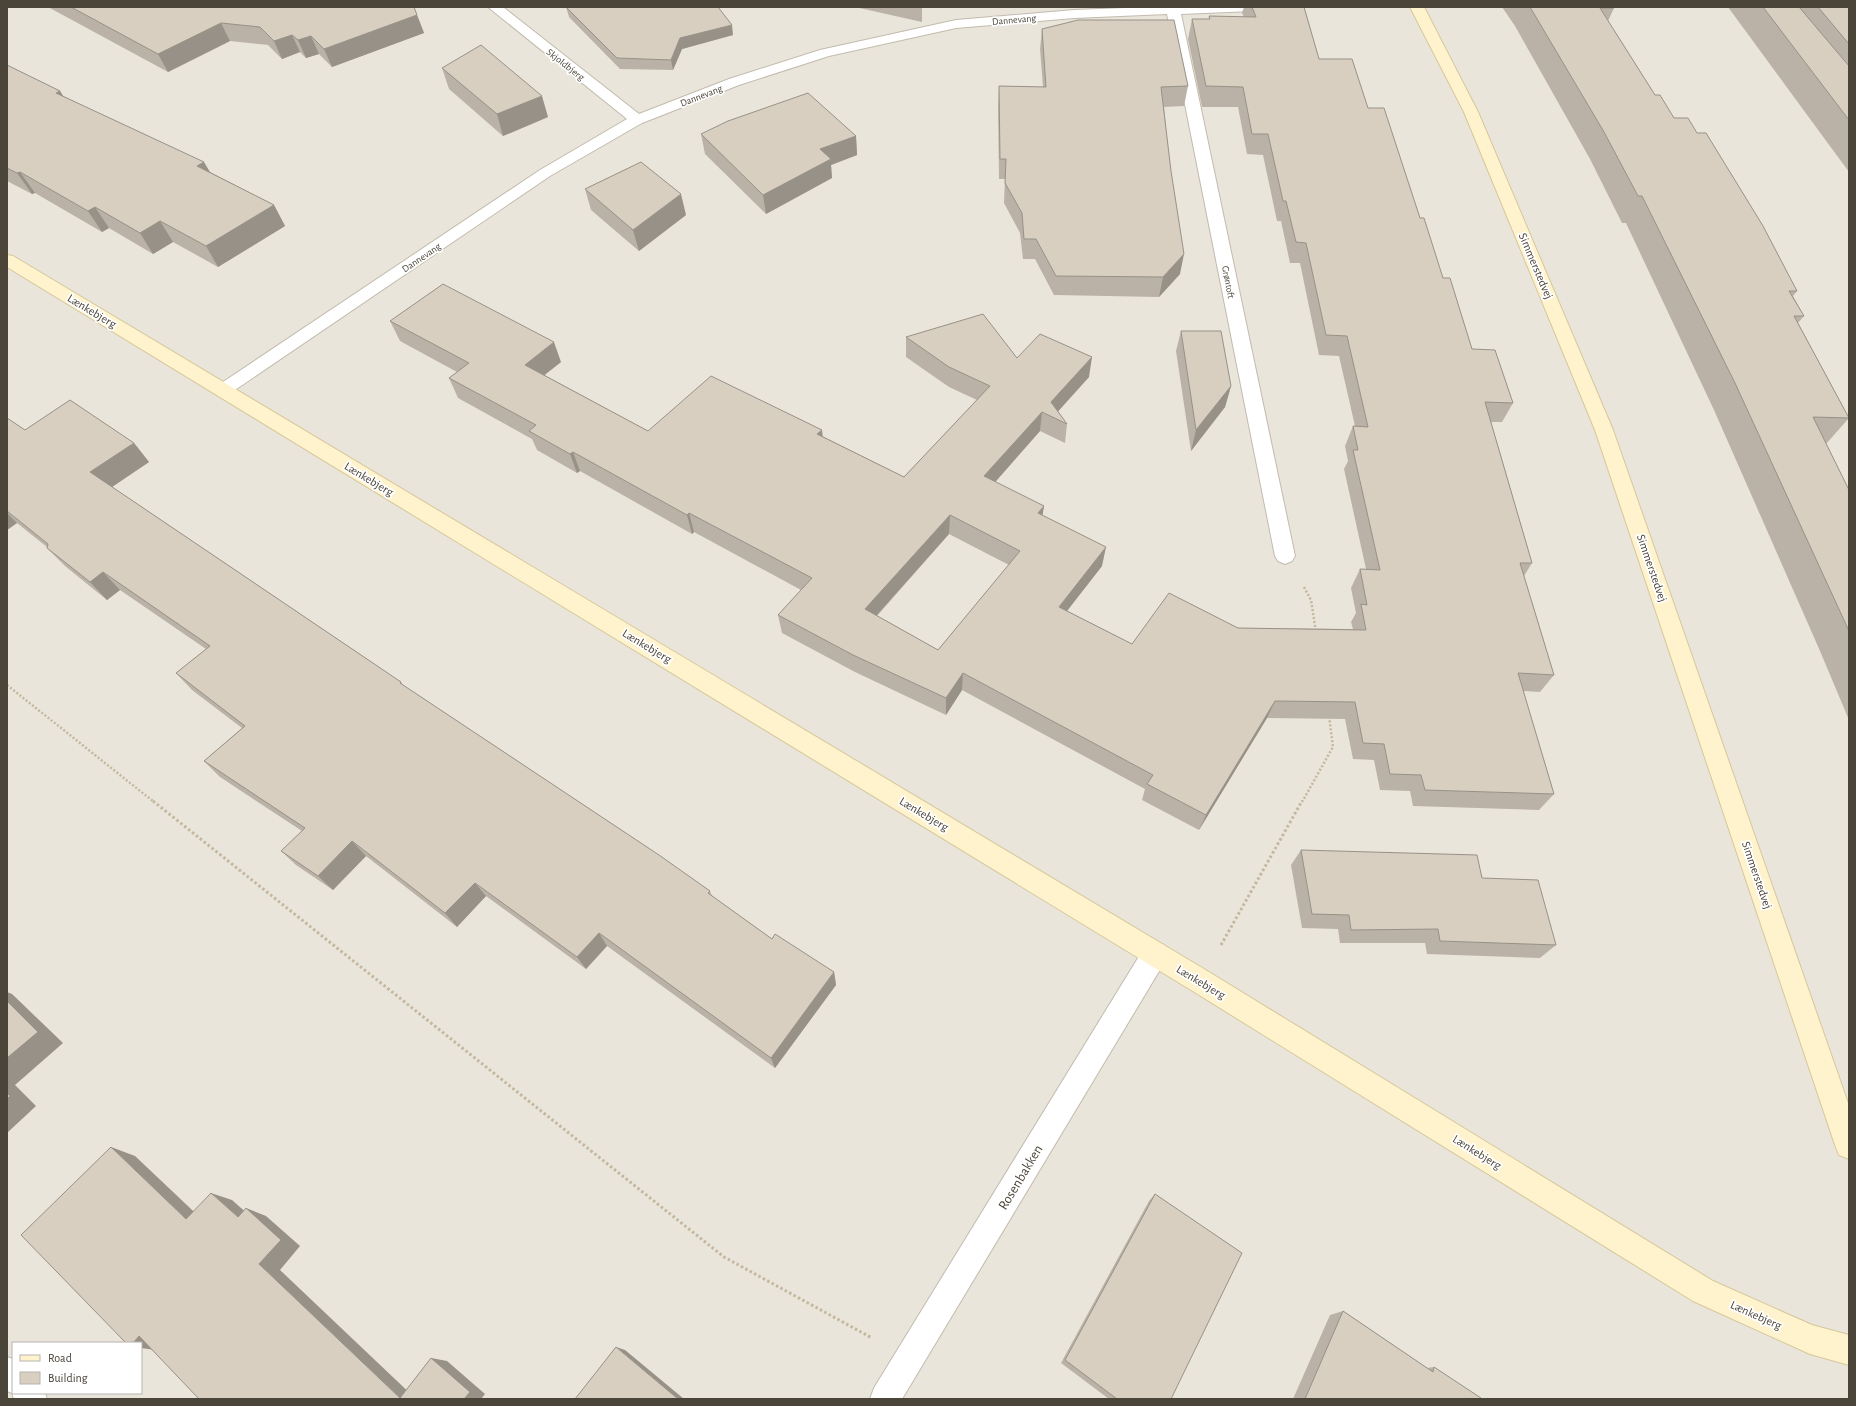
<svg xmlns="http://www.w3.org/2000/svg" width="1856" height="1406" font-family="'Alegreya Sans',sans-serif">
  <rect width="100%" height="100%" fill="#f6f3ec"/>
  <path fill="#eae5da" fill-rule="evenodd" d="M7 7H1849V1399H7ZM13 1343H141V1393H13Z"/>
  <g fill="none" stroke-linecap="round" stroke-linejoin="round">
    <defs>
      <g id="street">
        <path d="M488 7H503L639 114 729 79 820 50 956 20 1074 10 1150 7H1260L1258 10 1253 11 1181 14 1295 556 1292 561 1285 564 1278 561 1275 556 1167 14 1074 18 956 28 829 56 739 85 642 123 550 176 229 394 223 396 217 394 214 390 217 386 540 170 627 119Z"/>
        <path d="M1155 942 1164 945 1168 954 1164 963 902 1399H870L874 1388 1146 945Z"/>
        <path d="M7 1357 13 1359V1393H45L47 1399H14L12 1393 7 1391Z"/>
      </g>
      <g id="secondary">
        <path d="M1410 7H1424L1478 112 1613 430 1849 1106V1159L1839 1155 1835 1145 1595 430 1464 112Z"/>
        <path d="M7 255 13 256 1209 972 1713 1281 1812 1325 1849 1335V1365L1810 1354 1693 1301 1191 990 7 267Z"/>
      </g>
    </defs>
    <use href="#street" stroke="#c2bbae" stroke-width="2"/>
    <use href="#secondary" stroke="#d6c79b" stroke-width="2"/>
    <g stroke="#c4b79f" stroke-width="2.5" stroke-dasharray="2 2" stroke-linecap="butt">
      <path d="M1304 587 1311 600 1316 632"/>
      <path d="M7 685 154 802"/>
      <path d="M1302 802 1333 747 1329 716"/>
    </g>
    <g stroke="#c4b79f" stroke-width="3" stroke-dasharray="2.5 2.5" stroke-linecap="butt">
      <path d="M153 801 724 1257 872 1338"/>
      <path d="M1221 945 1302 801"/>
    </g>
    <use href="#street" fill="#fff" fill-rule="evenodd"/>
    <use href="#secondary" fill="#fff3cd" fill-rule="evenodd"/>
  </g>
  <g fill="#bab2a6" fill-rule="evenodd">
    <path d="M48 7H414L424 33 332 67 319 54 306 58 300 52 282 59 268 45 230 41 168 72Z"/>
    <path d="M566 7 733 35 682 49 673 70 620 69 569 17Z"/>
    <path d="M855 7H922V22Z"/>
    <path d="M1244 7H1304L1319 59 1368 108 1420 218 1443 278 1472 349 1513 403 1502 422H1491L1532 563 1524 576 1554 675 1540 692 1523 691 1554 794 1539 810 1413 806 1410 791 1380 790 1374 760 1353 759 1345 719 1267 718 1199 830 1142 800 1145 789 962 690 946 715 855 672 782 633 778 615 801 590 694 532 692 534 580 471 577 473 537 450 532 439 458 398 449 378 457 372 400 341 390 321 561 362 544 375 648 431 822 436 904 477 977 400 949 387 906 357V337L1017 358 1089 377 1058 411 1067 424 1065 443 1040 431 995 482 1044 506 1042 515 1102 566 1067 611 1132 644 1238 628 1353 629 1351 622 1356 613 1351 588 1360 569H1366L1344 469 1348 461 1345 446 1353 426H1355L1339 356 1319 355 1300 263H1290L1281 221H1277L1263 155 1247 154 1238 107H1202L1188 39 1192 19H1209V16L1244 17 1242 13ZM949 534 1009 565 938 650 877 616Z"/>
    <path d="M1502 7H1613L1614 8 1608 21 1655 95 1674 118 1697 133 1797 291 1793 296 1804 316 1798 323 1849 418 1826 444 1849 490V720L1820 651 1714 410 1626 223H1622L1590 159 1515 26Z"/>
    <path d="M1728 7H1849V172Z"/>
    <path d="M1042 29 1188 86 1184 106 1164 107 1180 274 1159 297 1054 295 1035 259H1023L1020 233 1004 203 1005 179H999L998 106 999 86 1043 87 1040 49Z"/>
    <path d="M7 65 60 91 63 96 274 205 285 226 218 267 173 242 153 254 109 228 102 232 35 193 32 194 7 181Z"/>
    <path d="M442 68 548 117 503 136 449 89Z"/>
    <path d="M701 134 856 136 857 155 831 165 832 178 766 214 705 154Z"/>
    <path d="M585 189 686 215 639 251 591 210Z"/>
    <path d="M1181 331 1231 386 1225 407 1191 451 1176 351Z"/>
    <path d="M7 418 25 430 134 443 149 462 112 487 401 682 403 685 710 891 712 896 772 939 834 972 836 985 775 1068 607 946 586 969 486 896 457 927 366 856 333 890 296 865 281 851 302 831 220 777 204 761 242 728 192 690 176 673 206 649 120 590 107 600 65 566 47 548V547L17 523 7 530Z"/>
    <path d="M1301 850 1482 878 1556 945 1540 958 1427 954 1425 943H1340L1338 929 1302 928 1291 865Z"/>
    <path d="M1155 1194 1171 1399H1109L1061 1363 1149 1201Z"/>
    <path d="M1343 1311 1427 1368 1434 1367 1480 1399H1293L1330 1315Z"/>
  </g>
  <g fill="#979187">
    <path d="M417 15 424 33 332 67 324 49Z"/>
    <path d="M221 23 230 41 168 72 158 54Z"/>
    <path d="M732 25 733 35 682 49 673 70 671 60 680 38Z"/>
    <path d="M292 35 300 52 282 59 274 41Z"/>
    <path d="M311 36 319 54 306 58 298 40Z"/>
    <path d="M60 91 73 112 56 93Z"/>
    <path d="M542 96 548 117 503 136 497 114Z"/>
    <path d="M856 136 857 155 831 165 832 178 766 214 763 195 820 149Z"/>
    <path d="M204 162 216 182 197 166Z"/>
    <path d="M20 172 35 193 32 194 17 173Z"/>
    <path d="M681 194 686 215 639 251 633 230Z"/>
    <path d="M274 205 285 226 218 267 206 246Z"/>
    <path d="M95 207 109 228 102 232 88 211Z"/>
    <path d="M160 221 173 242 153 254 140 233Z"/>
    <path d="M1184 254 1180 274 1159 297 1163 277Z"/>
    <path d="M554 342 561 362 532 385 525 365Z"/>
    <path d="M1092 357 1089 377 1053 417 1051 402Z"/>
    <path d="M1231 386 1225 407 1191 451 1196 430Z"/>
    <path d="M1042 412 1040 431 983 496 984 476Z"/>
    <path d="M822 430 824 449 817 434Z"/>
    <path d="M134 443 149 462 106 491 90 472Z"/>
    <path d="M573 452 580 471 577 473 570 454Z"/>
    <path d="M1044 506 1041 525 1038 513Z"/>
    <path d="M7 513 17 523 7 530Z"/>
    <path d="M689 513 694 532 692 534 687 515Z"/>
    <path d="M950 515 949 534 866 627 865 609Z"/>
    <path d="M1106 547 1102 566 1056 625 1059 607Z"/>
    <path d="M103 572 120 590 107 600 90 582Z"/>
    <path d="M963 673 962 690 946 715V698Z"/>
    <path d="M1275 701 1267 718 1199 830 1206 815Z"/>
    <path d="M352 841 366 856 333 890 318 876Z"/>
    <path d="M475 883 486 896 457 927 445 913Z"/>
    <path d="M599 933 607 946 586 969 577 957Z"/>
    <path d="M834 972 836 985 775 1068 771 1058Z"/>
    <path d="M7 992 12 994 63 1043 15 1085 36 1106 7 1133Z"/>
    <path d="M111 1147 135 1156 209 1226 186 1219Z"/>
    <path d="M211 1193 232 1200 259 1224 238 1217Z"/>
    <path d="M246 1208 266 1216 300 1246 280 1270 416 1399 400 1398 259 1264Z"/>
    <path d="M139 1336 155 1350 141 1348V1343H133Z"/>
    <path d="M616 1347 625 1350 684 1399H678Z"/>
    <path d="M431 1358 447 1361 485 1394 481 1399H466Z"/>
  </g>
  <g fill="#d8cfc1" stroke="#979187" fill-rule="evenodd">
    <path d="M71 7H414L417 15 324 49 311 36 298 40 292 35 274 41 260 27 221 23 158 54Z"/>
    <path d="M566 7H718L732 25 680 38 671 60 617 58Z"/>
    <path d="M1252 7H1304L1319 59H1352L1368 108H1384L1420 218H1424L1443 278H1450L1472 349 1495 350 1513 403 1485 402 1532 563H1520L1554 675 1518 673 1554 794 1425 790 1421 775 1390 774 1384 744 1363 743 1355 702 1275 701 1206 815 1147 784 1153 775 963 673 946 698 853 655 778 615 812 578 689 513 687 515 573 452 570 454 529 431 536 425 449 378 469 363 390 321 443 284 554 342 525 365 648 431 711 376 822 430 817 434 904 477 990 386 949 367 906 337 983 314 1017 358 1040 334 1092 357 1051 402 1067 424 1042 412 984 476 1044 506 1038 513 1106 547 1059 607 1132 644 1169 593 1238 628 1366 630 1361 604 1367 605 1360 569 1380 570 1353 450H1358L1353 426 1368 427 1347 336 1326 335 1306 243 1296 242 1286 201H1283L1268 134H1252L1243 87 1206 86 1192 19H1210L1209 16 1256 17ZM950 515 1020 551 938 650 865 609Z"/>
    <path d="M1530 7H1613L1614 8H1600L1655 95H1660L1674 118H1688L1697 133H1706L1763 226 1797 291H1789L1804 316H1794L1849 418 1813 417 1849 490V631L1735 383 1642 196H1638L1604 132Z"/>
    <path d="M1763 7H1799L1849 66V120Z"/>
    <path d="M1818 7H1849V44Z"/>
    <path d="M1078 20H1174L1188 86 1161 87 1171 171 1184 254 1163 277 1056 276 1036 239H1024L1022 213 1005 183 1006 159H1000L999 86 1046 87 1042 29Z"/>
    <path d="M481 45 542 96 497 114 442 68Z"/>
    <path d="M7 65 60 91 56 93 204 162 197 166 274 205 206 246 160 221 140 233 95 207 88 211 20 172 17 173 7 168Z"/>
    <path d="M808 93 856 136 820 149 831 159 763 195 701 134 728 121Z"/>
    <path d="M641 162 681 194 633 230 585 189Z"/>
    <path d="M1181 331H1221L1231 386 1196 430Z"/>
    <path d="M70 400 134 443 90 472 401 682 400 683 659 855 710 891 708 893 772 939 775 934 834 972 771 1058 599 933 577 957 475 883 445 913 352 841 318 876 281 851 305 828 204 761 245 726 176 673 210 646 103 572 90 582 47 548 48 544 7 511V418L25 430Z"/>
    <path d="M1301 850 1477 855 1482 878 1538 880 1556 945 1440 941 1438 929 1351 930 1349 915 1312 914Z"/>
    <path d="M7 1001 38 1032 7 1058Z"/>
    <path d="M7 1093 10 1096 7 1099Z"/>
    <path d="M111 1147 186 1219 211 1193 238 1217 246 1208 281 1240 259 1264 400 1398 431 1358 470 1392 465 1398 466 1399H199L139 1336 133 1343H126L21 1235Z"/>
    <path d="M1155 1194 1242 1253 1171 1399H1117L1065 1360Z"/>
    <path d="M1343 1311 1433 1372 1434 1367 1481 1398 1480 1399H1305Z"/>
    <path d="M616 1347 678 1399H575Z"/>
  </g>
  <g text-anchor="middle" stroke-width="3.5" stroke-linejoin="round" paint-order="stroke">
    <g font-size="10" fill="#4b4439" stroke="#fff">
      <text transform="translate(1014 19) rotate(-5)" y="4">Dannevang</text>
      <text transform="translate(566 64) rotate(38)" y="4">Skjoldbjerg</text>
      <text transform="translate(701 95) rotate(-21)" y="4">Dannevang</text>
      <text transform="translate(421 257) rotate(-34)" y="4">Dannevang</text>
      <text transform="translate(1229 282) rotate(79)" y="4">Grøntoft</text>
    </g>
    <g font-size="12" fill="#4b4439" stroke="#fff">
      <text transform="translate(1536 266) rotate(67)" y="4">Simmerstedvej</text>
      <text transform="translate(92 311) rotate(31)" y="4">Lænkebjerg</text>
      <text transform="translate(369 479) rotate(31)" y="4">Lænkebjerg</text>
      <text transform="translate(1652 568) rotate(71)" y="4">Simmerstedvej</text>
      <text transform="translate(647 646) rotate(31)" y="4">Lænkebjerg</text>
      <text transform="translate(924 814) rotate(31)" y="4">Lænkebjerg</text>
      <text transform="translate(1757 875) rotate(71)" y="4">Simmerstedvej</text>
      <text transform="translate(1201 982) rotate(31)" y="4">Lænkebjerg</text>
      <text transform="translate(1477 1152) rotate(32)" y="4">Lænkebjerg</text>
      <text transform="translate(1756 1315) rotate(24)" y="4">Lænkebjerg</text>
    </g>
    <g font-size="14" fill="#4b4439" stroke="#fff">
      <text transform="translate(1020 1177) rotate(-59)" y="5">Rosenbakken</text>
    </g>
  </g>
  <rect width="1856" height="1406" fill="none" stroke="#4b4439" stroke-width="16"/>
  <rect x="12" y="1342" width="130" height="52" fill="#ffffff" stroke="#b7b4b0"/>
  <rect x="20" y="1355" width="20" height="6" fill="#fff3cd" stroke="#b7b4b0"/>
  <text x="48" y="1362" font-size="12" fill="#4b4439">Road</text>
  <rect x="20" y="1372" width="20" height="12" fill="#d8cfc1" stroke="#b7b4b0"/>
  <text x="48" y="1382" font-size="12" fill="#4b4439">Building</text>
</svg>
